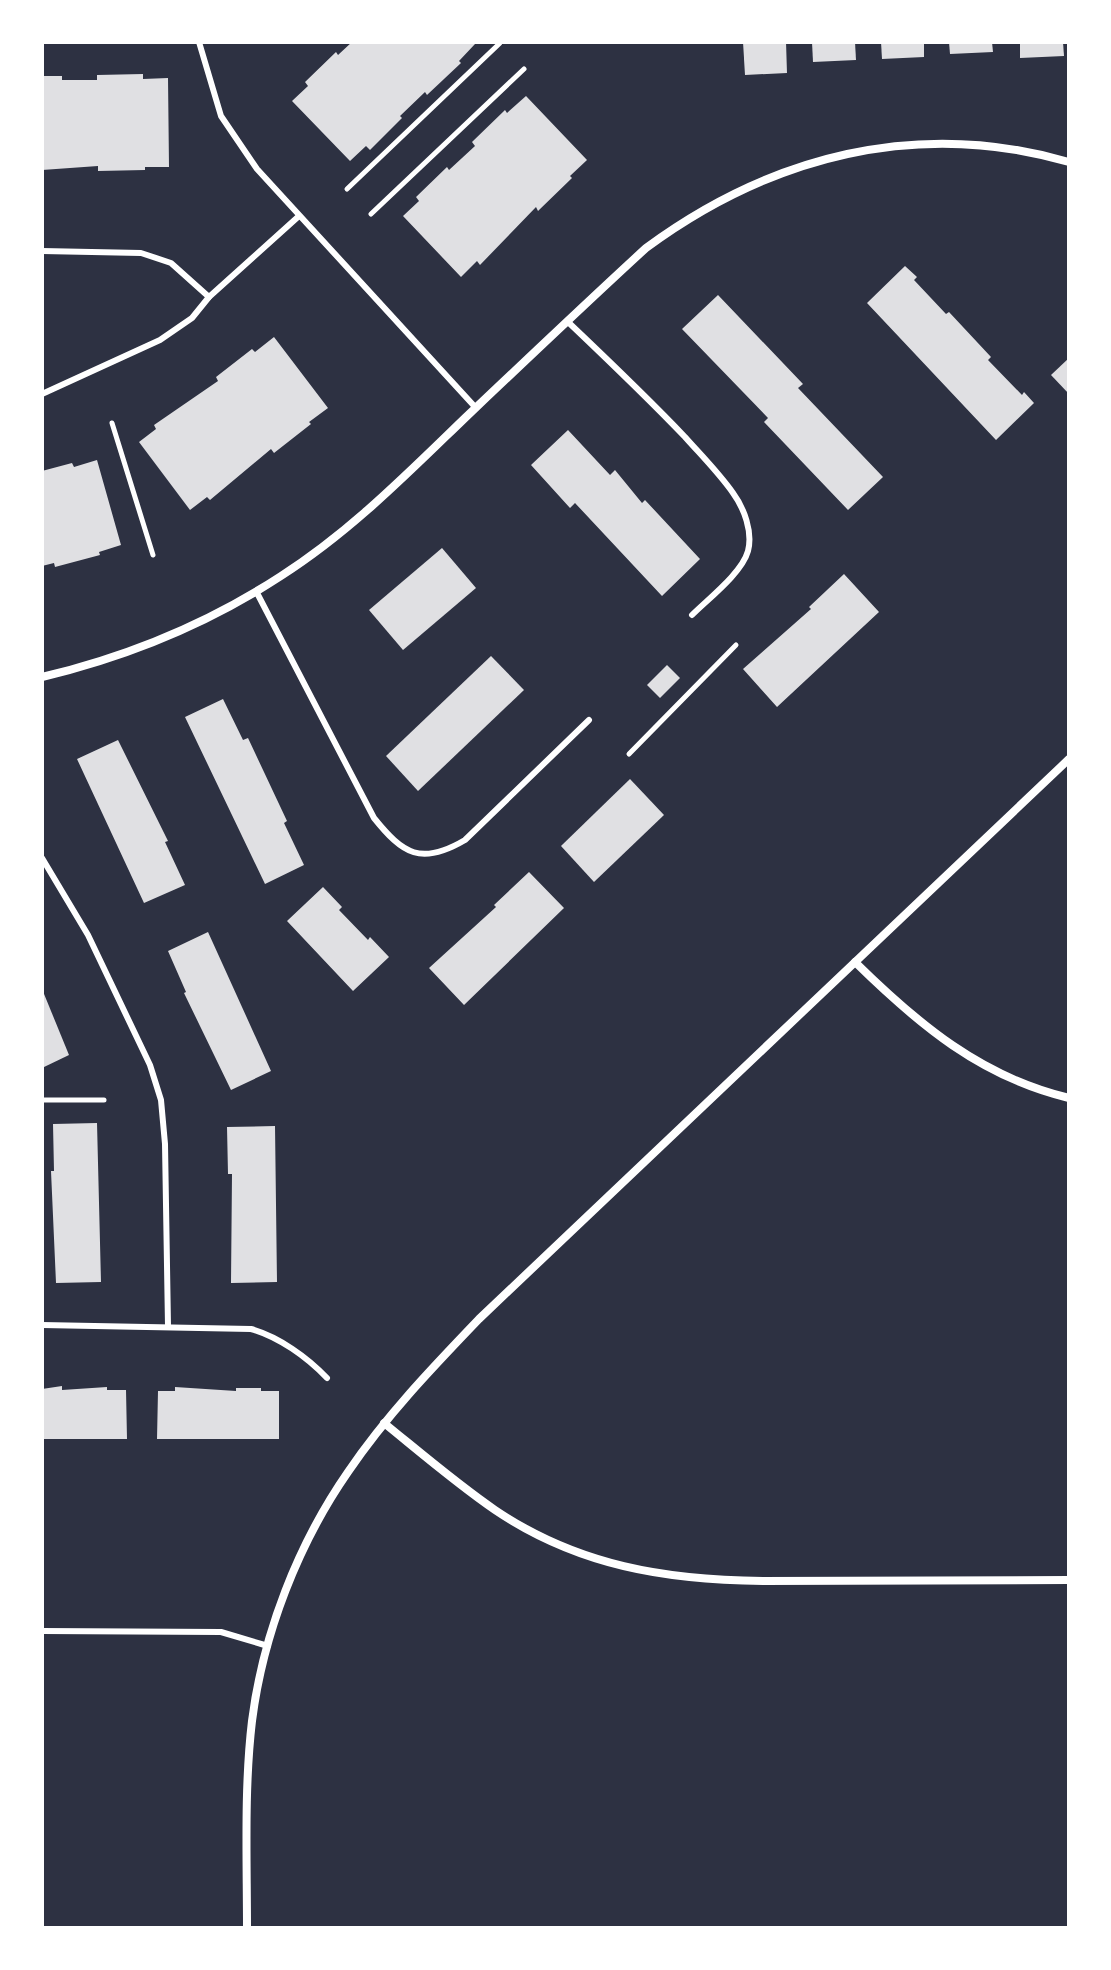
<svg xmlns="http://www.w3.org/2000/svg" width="1111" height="1970" font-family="'Fira Sans Condensed',sans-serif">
  <rect width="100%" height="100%" fill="#2d3142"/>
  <g fill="#e0e0e3">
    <path d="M352 42H473L475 44 459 61 461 63 427 95 425 92 400 116 402 118 370 150 366 146 350 161 292 101 308 86 305 82 336 52 338 55Z"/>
    <path d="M743 42H786L787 73 745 75Z"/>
    <path d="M812 42H855L856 60 813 62Z"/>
    <path d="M881 42H924V57L882 59Z"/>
    <path d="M949 42H992L993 52 950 54Z"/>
    <path d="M1020 42H1063L1064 56 1020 58Z"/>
    <path d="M143 74V79L168 78 169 167H145V170L98 171V166L42 170V76H62V80H97V75Z"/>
    <path d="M526 96 587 160 570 176 572 178 538 211 536 207 480 265 477 261 461 277 403 216 419 201 416 197 447 167 449 170 475 146 472 142 505 110 507 113Z"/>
    <path d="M905 266 917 277 914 280 946 314 949 312 991 357 988 360 1022 395 1024 392 1034 403 996 440 867 303Z"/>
    <path d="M718 295 803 384 798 388 883 477 848 510 764 422 768 418 682 329Z"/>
    <path d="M274 337 328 408 309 422 311 424 274 453 271 449 210 500 207 497 190 510 139 442 156 429 154 425 218 381 216 377 252 349 255 352Z"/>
    <path d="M1069 358V394L1051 375Z"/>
    <path d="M568 430 610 475 615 470 642 503 645 500 700 559 662 596 575 503 570 508 531 465Z"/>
    <path d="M97 460 121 545 99 552 100 555 55 567 54 563 42 566V471L72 463 74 467Z"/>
    <path d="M442 548 476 588 403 650 369 610Z"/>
    <path d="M844 574 879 612 777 707 743 669 811 609 809 607Z"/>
    <path d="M491 656 524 690 418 791 386 756Z"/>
    <path d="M667 665 680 678 660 698 647 685Z"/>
    <path d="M223 699 243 740 248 738 287 821 284 823 304 865 265 884 185 717Z"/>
    <path d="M118 740 168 841 165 842 185 885 144 903 77 759Z"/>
    <path d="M630 779 664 815 594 882 561 846Z"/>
    <path d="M529 872 564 908 464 1005 429 968 496 907 494 905Z"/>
    <path d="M323 887 342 907 339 910 368 940 370 937 389 957 353 991 287 921Z"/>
    <path d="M208 932 271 1071 231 1090 184 993 186 992 168 951Z"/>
    <path d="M42 989 69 1055 42 1068Z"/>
    <path d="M97 1123 101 1282 56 1283 51 1171H54L53 1124Z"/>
    <path d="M275 1126 277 1282 231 1283 232 1174H228L227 1127Z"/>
    <path d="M62 1386V1390L107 1387V1390H126L127 1439H42V1389Z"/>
    <path d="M175 1387 236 1391V1388H261V1391H279V1439H157L158 1391H175Z"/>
  </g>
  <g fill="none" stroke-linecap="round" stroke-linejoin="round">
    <g stroke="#fff" stroke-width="5">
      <path d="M347 189 500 43"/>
      <path d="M371 214 524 69"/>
      <path d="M112 423 153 555"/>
      <path d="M629 754 736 645"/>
      <path d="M42 1100H104"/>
    </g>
    <g stroke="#fff" stroke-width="6">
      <path d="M199 42 221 116 257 169 476 408"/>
      <path d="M42 251 141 253 171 263 209 297"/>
      <path d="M567 321C607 359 647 397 685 437 701 455 719 473 733 493 744 508 753 532 748 551 742 573 708 599 692 615"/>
      <path d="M42 394 160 340 192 318 209 297 299 216"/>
      <path d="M256 591 374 818C403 854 421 866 465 840L589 720"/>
      <path d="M42 858 88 935 150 1065 161 1100 165 1144 168 1326"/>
      <path d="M42 1325 251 1329C279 1337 307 1357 327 1378"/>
      <path d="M42 1631 221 1632 268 1646"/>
    </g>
    <g stroke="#fff" stroke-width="8">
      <path d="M42 677C126 657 209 623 281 576 350 532 407 474 465 418 525 361 585 304 646 248 771 156 917 118 1069 162"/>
      <path d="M855 962C918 1024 981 1077 1069 1098"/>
      <path d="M384 1423C421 1453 457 1484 495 1510 578 1566 666 1580 763 1581L1069 1580"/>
      <path d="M247 1928C247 1859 244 1789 252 1721 263 1634 298 1544 348 1472 386 1416 432 1368 479 1319L1069 759"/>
    </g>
  </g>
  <rect width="1111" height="1970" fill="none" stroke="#ffffff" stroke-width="88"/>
</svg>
